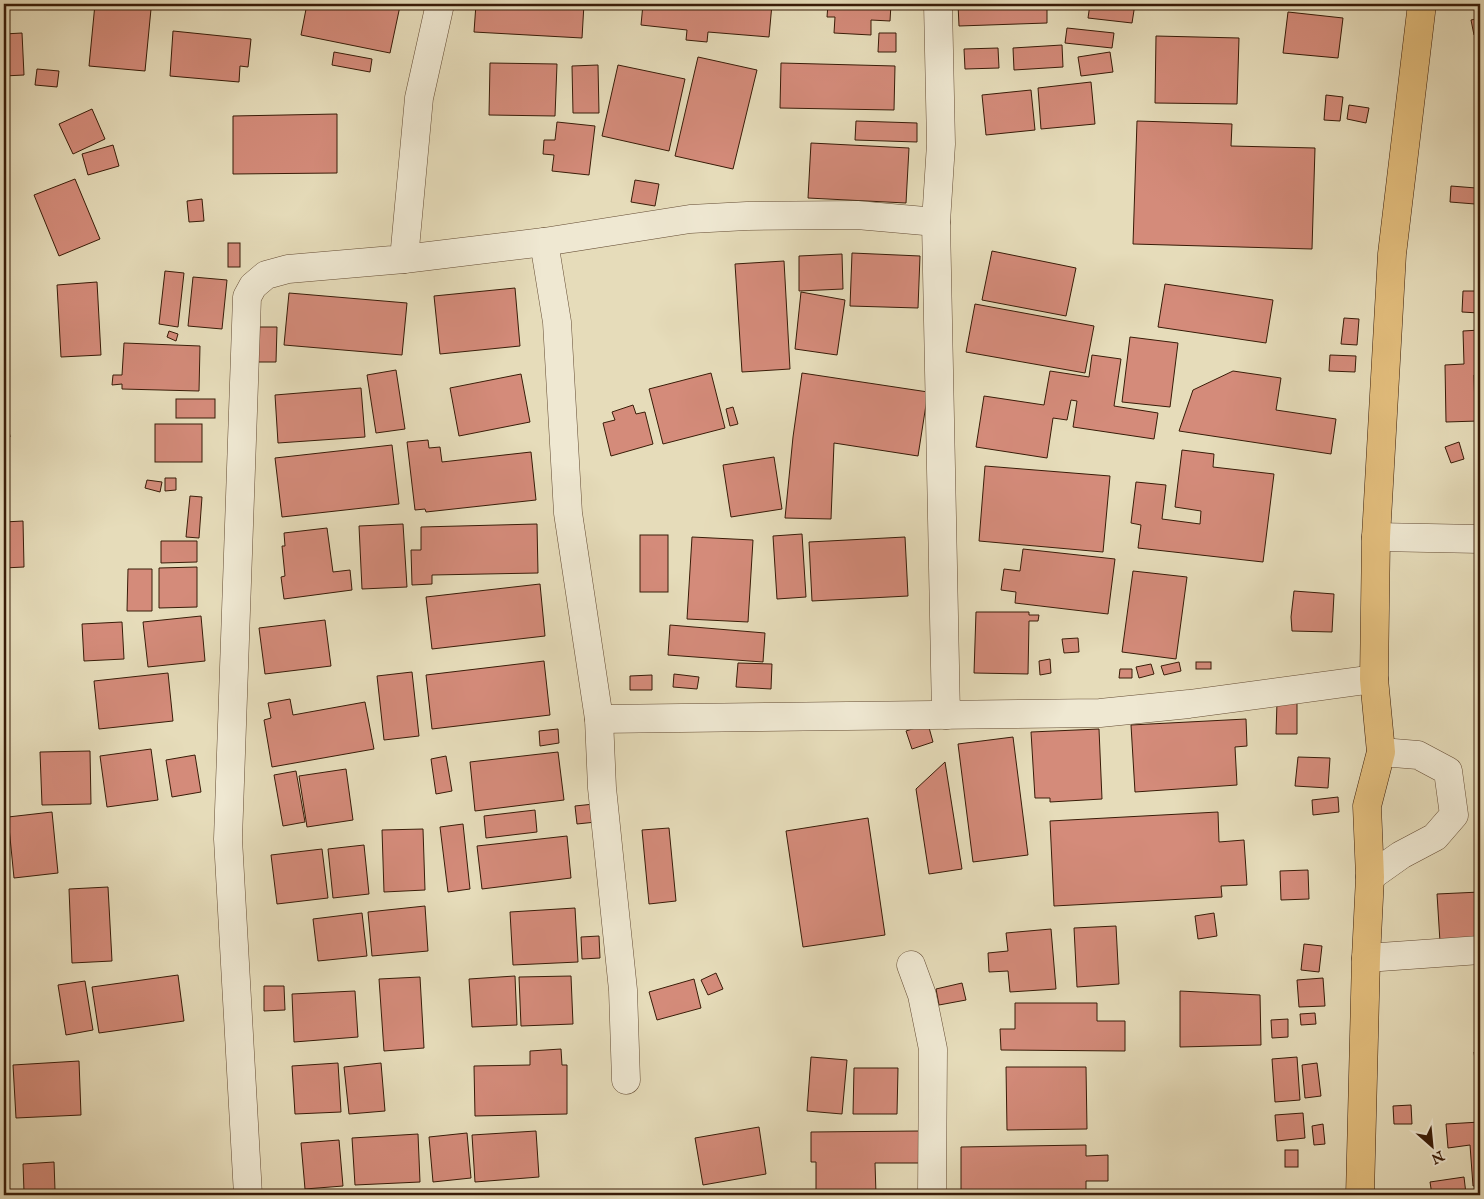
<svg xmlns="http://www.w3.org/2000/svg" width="1484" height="1199" font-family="'IM FELL English',serif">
  <rect width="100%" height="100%" fill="#e6dcba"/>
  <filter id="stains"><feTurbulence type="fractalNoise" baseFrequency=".004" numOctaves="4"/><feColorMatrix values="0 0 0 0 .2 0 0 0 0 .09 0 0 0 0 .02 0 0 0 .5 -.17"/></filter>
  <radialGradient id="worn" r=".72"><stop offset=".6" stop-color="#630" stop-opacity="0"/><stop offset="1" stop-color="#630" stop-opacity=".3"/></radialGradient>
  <g fill="#d48b7a" stroke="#391c08">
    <path d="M95 4 151 9 145 71 89 66Z"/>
    <path d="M307 4H390L400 6 390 53 301 35Z"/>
    <path d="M476 4H584L582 38 474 32Z"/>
    <path d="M643 4H772L769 37 708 32 707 42 686 40 687 30 641 25Z"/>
    <path d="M828 4H891L890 21 871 20V35L834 33 835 17H827Z"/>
    <path d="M958 4H1047V23L959 26Z"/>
    <path d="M1090 4H1135L1132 23 1088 18Z"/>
    <path d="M1288 12 1343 18 1338 58 1283 53Z"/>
    <path d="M1480 18V34L1474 35 1471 20Z"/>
    <path d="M1067 28 1114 33 1112 48 1065 43Z"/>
    <path d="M173 31 251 39 248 67 240 66 239 82 170 76Z"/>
    <path d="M22 33 24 75 4 76V34Z"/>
    <path d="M879 33H896V52H878Z"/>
    <path d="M1156 36 1239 38 1237 104 1155 103Z"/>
    <path d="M1062 45 1063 67 1014 70 1013 48Z"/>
    <path d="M998 48 999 68 965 69 964 49Z"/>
    <path d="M334 52 372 59 370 72 332 65Z"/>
    <path d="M1110 52 1113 72 1081 76 1078 57Z"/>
    <path d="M698 57 757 70 733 169 675 156Z"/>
    <path d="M490 63 557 64 555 116 489 115Z"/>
    <path d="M781 63 895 66 894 110 780 108Z"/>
    <path d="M598 65 599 113H573L572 66Z"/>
    <path d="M618 65 685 79 669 151 602 136Z"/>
    <path d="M37 69 59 71 57 87 35 85Z"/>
    <path d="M1091 82 1095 124 1041 129 1038 88Z"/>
    <path d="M1031 90 1035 130 986 135 982 95Z"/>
    <path d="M1326 95 1343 97 1340 121 1324 120Z"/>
    <path d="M1349 105 1369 108 1366 123 1347 119Z"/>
    <path d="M92 109 105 139 73 154 59 124Z"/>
    <path d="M337 114V173L233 174V116Z"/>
    <path d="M856 121 917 123V142L855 140Z"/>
    <path d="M1137 121 1232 124 1231 146 1315 148 1312 249 1133 244Z"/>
    <path d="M557 122 595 126 589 175 552 171 554 155 543 154 544 140H555Z"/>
    <path d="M811 143 909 148 906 203 808 198Z"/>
    <path d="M113 145 119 166 88 175 82 154Z"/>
    <path d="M75 179 100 239 59 256 34 195Z"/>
    <path d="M635 180 659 184 655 206 631 202Z"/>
    <path d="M1451 186 1476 188 1475 204 1450 202Z"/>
    <path d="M202 199 204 221 189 222 187 201Z"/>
    <rect x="228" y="243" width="12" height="24"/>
    <path d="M992 251 1076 268 1066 316 982 300Z"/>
    <path d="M852 253 920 256 918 308 850 306Z"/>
    <path d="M842 254 843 289 799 291V256Z"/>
    <path d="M784 261 790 369 742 372 735 264Z"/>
    <path d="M165 271 184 273 178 327 159 324Z"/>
    <path d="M193 277 227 280 222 329 188 326Z"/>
    <path d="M97 282 101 355 61 357 57 285Z"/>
    <path d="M1165 284 1273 300 1266 343 1158 327Z"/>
    <path d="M515 288 520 346 440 354 434 296Z"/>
    <path d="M1463 291H1480L1479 313 1462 312Z"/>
    <path d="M801 292 845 300 837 355 795 349Z"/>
    <path d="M289 293 407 303 402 355 284 345Z"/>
    <path d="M975 304 1094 326 1085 373 966 352Z"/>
    <path d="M1344 318 1359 319 1357 345 1341 344Z"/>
    <path d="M257 327H277L276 362H256Z"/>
    <path d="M1480 330V375H1474L1475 410H1478V421L1446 422 1445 365 1464 364 1463 331Z"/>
    <path d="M169 331 178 334 176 341 167 337Z"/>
    <path d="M1130 337 1178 343 1170 407 1122 402Z"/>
    <path d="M124 343 200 346 199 391 122 389V384L112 385 113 375H122Z"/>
    <path d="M1092 355 1121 359 1114 406 1158 413 1154 439 1073 427 1077 401 1071 400 1067 420 1053 418 1047 458 976 447 984 396 1044 405 1050 371 1089 377Z"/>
    <path d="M1330 355 1356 356 1355 372 1329 371Z"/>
    <path d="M396 370 405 429 376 433 367 375Z"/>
    <path d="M1233 371 1281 378 1276 410 1336 419 1331 454 1179 431 1193 390Z"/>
    <path d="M711 373 725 428 663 444 649 389Z"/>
    <path d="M802 373 928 392 918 456 834 443 831 519 785 518 793 437Z"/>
    <path d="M521 374 530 422 459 436 450 388Z"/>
    <path d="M361 388 365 437 278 443 275 395Z"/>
    <rect x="176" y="399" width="39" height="19"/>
    <path d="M633 405 636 414 645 412 653 444 611 456 603 423 615 420 612 412Z"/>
    <path d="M733 407 738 424 730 426 726 409Z"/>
    <path d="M7 418 10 437 4 438V419Z"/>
    <rect x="155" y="424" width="47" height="38"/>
    <path d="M428 440 429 448 440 447 442 462 531 452 536 500 426 512 425 509 415 510 407 442Z"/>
    <path d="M1459 442 1464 459 1451 463 1445 447Z"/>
    <path d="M392 445 399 504 282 517 275 458Z"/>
    <path d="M1182 450 1214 454 1213 467 1274 474 1263 562 1138 548 1141 525 1131 523 1136 482 1166 485 1162 519 1200 524 1201 511 1175 507Z"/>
    <path d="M774 457 782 509 731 517 723 465Z"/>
    <path d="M985 466 1110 476 1103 552 979 541Z"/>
    <path d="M165 478H176V490L165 491Z"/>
    <path d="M147 480 162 482 160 492 145 488Z"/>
    <path d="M190 496 202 497 199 538 186 537Z"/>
    <path d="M23 521 24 567 4 568V522Z"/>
    <path d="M403 524 407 587 362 589 359 526Z"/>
    <path d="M537 524 538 573 432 575V584L412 585 411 550H421V527Z"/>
    <path d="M327 528 333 572 350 570 352 590 284 599 281 577 285 576 282 546H285L284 533Z"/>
    <path d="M802 534 806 597 777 599 773 536Z"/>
    <rect x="640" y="535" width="28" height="57"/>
    <path d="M692 537 753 540 748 622 687 619Z"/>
    <path d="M905 537 908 596 812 601 809 542Z"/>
    <path d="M161 541H197V562L161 563Z"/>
    <path d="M1023 549 1115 559 1108 614 1015 603 1016 592 1001 590 1004 569 1020 571Z"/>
    <path d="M197 567V607L159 608V568Z"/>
    <path d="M128 569H152V611H127Z"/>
    <path d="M1133 571 1187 577 1176 659 1122 652Z"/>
    <path d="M540 584 545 636 432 649 426 597Z"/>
    <path d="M1294 591 1334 594 1332 632 1292 631 1291 617Z"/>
    <path d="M976 612H1029V615H1039L1038 621H1029L1028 674 974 673Z"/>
    <path d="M201 616 205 661 148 667 143 622Z"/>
    <path d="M325 620 331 666 265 674 259 628Z"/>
    <path d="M122 622 124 659 84 661 82 624Z"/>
    <path d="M670 625 765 633 763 662 668 655Z"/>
    <path d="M1078 638 1079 652 1064 653 1062 639Z"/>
    <path d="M1050 659 1051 673 1040 675 1039 661Z"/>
    <path d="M544 661 550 715 432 729 426 675Z"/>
    <path d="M1179 662 1181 671 1164 675 1161 666Z"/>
    <rect x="1196" y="662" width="15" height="7"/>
    <path d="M738 663 772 664 771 689 736 687Z"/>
    <path d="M1151 664 1154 674 1139 678 1136 667Z"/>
    <path d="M1120 669H1132V678H1119Z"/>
    <path d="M412 672 419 736 384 740 377 676Z"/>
    <path d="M168 673 173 721 99 729 94 681Z"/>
    <path d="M674 674 699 677 697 689 673 687Z"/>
    <path d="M652 675V690H630V676Z"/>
    <path d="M290 699 293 715 365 702 374 749 272 767 264 720 271 718 268 703Z"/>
    <path d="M1277 702H1297V734H1276Z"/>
    <path d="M1246 719 1247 746 1235 747 1237 785 1135 792 1131 725Z"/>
    <path d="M928 724 933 742 912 749 906 731Z"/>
    <path d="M558 729 559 743 540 746 539 731Z"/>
    <path d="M1099 729 1102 799 1050 802V798H1035L1031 732Z"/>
    <path d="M1013 737 1028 855 973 862 958 744Z"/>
    <path d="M151 749 158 800 107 807 100 756Z"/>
    <path d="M90 751 91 804 42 805 40 752Z"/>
    <path d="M558 752 564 800 475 811 470 762Z"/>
    <path d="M195 755 201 792 172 797 166 760Z"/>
    <path d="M446 756 452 791 436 794 431 759Z"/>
    <path d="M1298 757 1330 758 1328 788 1295 786Z"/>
    <path d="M945 762 962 869 929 874 916 789Z"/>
    <path d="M346 769 353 820 307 827 299 776Z"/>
    <path d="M296 771 305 822 283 826 274 775Z"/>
    <path d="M1478 787H1480V816H1476Z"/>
    <path d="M1338 797 1339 812 1313 815 1312 800Z"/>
    <path d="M594 804 596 822 577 824 575 806Z"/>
    <path d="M535 810 537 832 486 838 484 816Z"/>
    <path d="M52 812 58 873 14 878 8 817Z"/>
    <path d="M1218 812 1219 842 1244 840 1247 885 1221 886 1222 897 1054 906 1050 821Z"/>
    <path d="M868 818 885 935 803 947 786 831Z"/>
    <path d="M463 824 470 889 448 892 440 827Z"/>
    <path d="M669 828 676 901 649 904 642 830Z"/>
    <path d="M423 829 425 890 384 892 382 830Z"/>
    <path d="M567 836 571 878 482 889 477 846Z"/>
    <path d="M364 845 369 894 333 898 328 849Z"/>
    <path d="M322 849 328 898 277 904 271 855Z"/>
    <path d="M1308 870 1309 899 1281 900 1280 871Z"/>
    <path d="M108 887 112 961 72 963 69 889Z"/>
    <path d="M1480 892V940L1440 942 1437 894Z"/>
    <path d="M425 906 428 951 372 956 368 912Z"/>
    <path d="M575 908 578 962 513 965 510 912Z"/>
    <path d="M362 913 367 956 318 961 313 919Z"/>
    <path d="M1214 913 1217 936 1198 939 1195 916Z"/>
    <path d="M1116 926 1119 984 1077 987 1074 928Z"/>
    <path d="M1051 929 1056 989 1010 992 1008 971 989 972 988 953 1008 951 1006 933Z"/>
    <path d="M599 936 600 958 582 959 581 937Z"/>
    <path d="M1304 944 1322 946 1319 972 1301 970Z"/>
    <path d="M1476 970H1480V1027H1479Z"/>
    <path d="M716 973 723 989 708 995 701 980Z"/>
    <path d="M178 975 184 1021 99 1033 92 987Z"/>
    <path d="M515 976 517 1025 472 1027 469 979Z"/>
    <path d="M571 976 573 1024 521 1026 519 977Z"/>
    <path d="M420 977 424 1048 384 1051 379 979Z"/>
    <path d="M1323 978 1325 1006 1299 1007 1297 980Z"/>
    <path d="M694 979 701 1008 657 1020 649 992Z"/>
    <path d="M85 981 93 1030 66 1035 58 985Z"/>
    <path d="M962 983 966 1000 939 1005 936 989Z"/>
    <path d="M264 986H284L285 1010 264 1011Z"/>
    <path d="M355 991 358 1037 294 1042 292 994Z"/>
    <path d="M1180 991 1260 995 1261 1045 1180 1047Z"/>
    <path d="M1015 1003H1097V1021H1125V1051L1001 1050 1000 1029H1015Z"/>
    <path d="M1315 1013 1316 1024 1301 1025 1300 1014Z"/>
    <path d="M1288 1019V1037L1272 1038 1271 1020Z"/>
    <path d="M561 1049 562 1065H567V1114L475 1116 474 1066 530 1065V1051Z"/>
    <path d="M1480 1051V1100L1474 1052Z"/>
    <path d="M811 1057 847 1060 842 1114 807 1111Z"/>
    <path d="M1297 1057 1300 1100 1275 1102 1272 1059Z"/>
    <path d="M79 1061 81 1115 16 1118 13 1065Z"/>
    <path d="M338 1063 341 1112 295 1114 292 1066Z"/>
    <path d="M381 1063 385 1111 349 1114 344 1067Z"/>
    <path d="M1317 1063 1321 1096 1305 1098 1302 1065Z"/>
    <path d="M1006 1067H1086L1087 1129 1007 1130Z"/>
    <path d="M854 1068H898L897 1114H853Z"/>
    <path d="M1411 1105 1412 1124H1394L1393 1106Z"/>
    <path d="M1303 1113 1305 1138 1277 1141 1275 1115Z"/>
    <path d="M1480 1122V1185L1473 1186 1470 1145 1448 1148 1446 1124Z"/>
    <path d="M1323 1124 1325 1144 1314 1145 1312 1126Z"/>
    <path d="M759 1127 766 1174 703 1185 695 1138Z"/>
    <path d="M536 1131 539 1177 475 1182 472 1135Z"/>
    <path d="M919 1131V1163H875L876 1194 816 1195V1162H811V1132Z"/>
    <path d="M467 1133 471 1178 433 1182 429 1137Z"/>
    <path d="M418 1134 420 1182 355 1185 352 1138Z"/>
    <path d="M339 1140 343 1186 305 1189 301 1143Z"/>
    <path d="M1086 1145V1156L1108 1155V1181H1086V1195H961V1147Z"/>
    <rect x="1285" y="1150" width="13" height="17"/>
    <path d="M54 1162 55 1190 24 1192 23 1164Z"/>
    <path d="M1464 1177 1466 1194 1432 1195 1430 1182Z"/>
  </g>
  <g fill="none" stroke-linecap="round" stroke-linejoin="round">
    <defs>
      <g id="minor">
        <path d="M938 4 941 144 936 222 946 715"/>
        <path d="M544 242 557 322 568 513 599 719 602 788 623 990 626 1080"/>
        <path d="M404 259 544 242 690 219 747 216 857 215 936 222"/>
        <path d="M1376 537 1480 539"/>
        <path d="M599 719 1100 713 1189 704 1374 679"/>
        <path d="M1370 877 1401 855 1435 837 1454 815 1448 771 1418 755 1381 752"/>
        <path d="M1366 958 1480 950"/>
        <path d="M911 965 922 995 933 1049 932 1195"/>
        <path d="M248 1195 228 839 247 297 253 286 266 275 288 269 404 259 419 98 440 4"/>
      </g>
      <path id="major" d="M1360 1195 1366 958 1370 877 1367 806 1381 752 1374 679 1376 537 1392 254 1422 4"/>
    </defs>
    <use href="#minor" stroke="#644c34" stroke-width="29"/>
    <use href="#major" stroke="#391c08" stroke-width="29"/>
    <use href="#minor" stroke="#efe8d2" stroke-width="28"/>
    <use href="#major" stroke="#e3be7d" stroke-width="28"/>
  </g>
  <rect width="1484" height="1199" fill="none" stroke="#e6dcba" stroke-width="20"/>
  <rect x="5" y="5" width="1474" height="1189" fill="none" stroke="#391c08" stroke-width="2.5"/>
  <rect x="10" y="10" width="1464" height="1179" fill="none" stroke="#391c08"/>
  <g transform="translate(1432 1146) rotate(153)" stroke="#efe8d2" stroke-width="4" paint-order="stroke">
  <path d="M0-4L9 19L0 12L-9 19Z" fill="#391c08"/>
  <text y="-8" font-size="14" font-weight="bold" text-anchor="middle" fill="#391c08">N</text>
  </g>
  <rect width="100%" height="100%" filter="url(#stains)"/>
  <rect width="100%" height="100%" fill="url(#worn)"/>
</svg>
